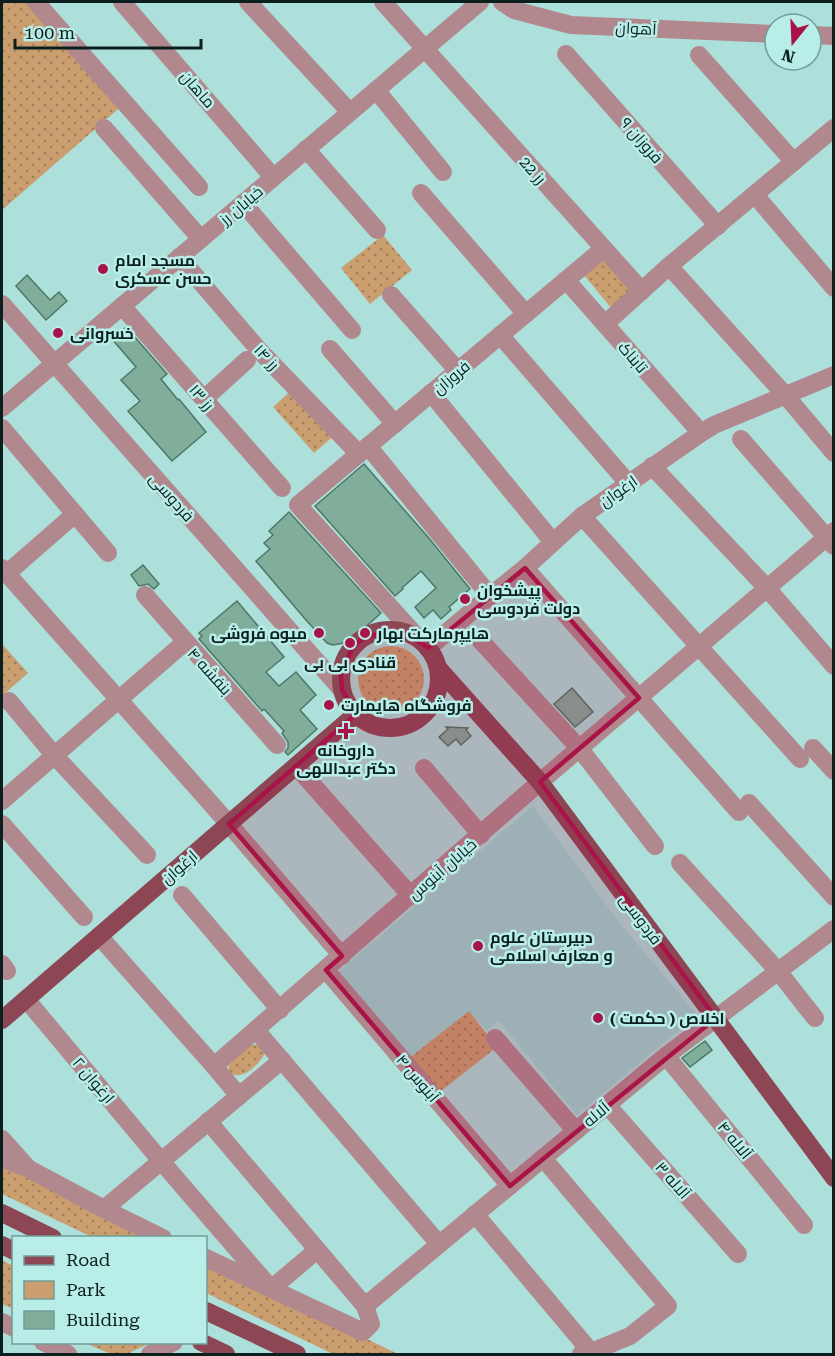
<svg xmlns="http://www.w3.org/2000/svg" width="835" height="1356" font-family="'Roboto Serif',Cairo,serif">
  <defs>
    <pattern id="green-dots" width="8" height="8" patternUnits="userSpaceOnUse" patternTransform="scale(1.5)"><rect width="8" height="8" fill="#ca9e6e"/><path d="M2 2h.1M6 6h.1" fill="none" stroke="#a2805a" stroke-width="1.8" stroke-linecap="round"/></pattern>
  </defs>
  <rect width="100%" height="100%" fill="#ade0db"/>
  <path fill="#99d7d2" d="M533 806 618 921 697 1015 577 1115 499 1021 487 1030 469 1012 408 1059 339 971Z"/>
  <g fill="url(#green-dots)">
    <path d="M2 2H34L124 104 2 210Z"/>
    <path d="M383 235 412 270 370 304 341 268Z"/>
    <path d="M604 259 632 292 612 309 584 275Z"/>
    <path d="M294 388 336 434 314 453 273 407Z"/>
    <path d="M2 644 28 673 2 696Z"/>
    <circle cx="391" cy="679" r="33"/>
    <path d="M469 1011 497 1047 436 1095 408 1059Z"/>
    <path d="M251 1044C259 1045 262 1047 265 1053 259 1065 240 1084 228 1071L229 1065Z"/>
    <path d="M2 1163 157 1237H92L2 1194Z"/>
    <path d="M2 1260 13 1266V1309L2 1304Z"/>
    <path d="M206 1261 398 1354H333L206 1293Z"/>
    <path d="M85 1343 150 1342V1343L127 1354H111Z"/>
  </g>
  <g fill="#81ad9b" stroke="#4d7868" stroke-width="1.5">
    <path d="M27 275 50 300 59 292 67 301 46 320 16 286Z"/>
    <path d="M126 327 167 374 161 379 178 400 179 399 206 432 172 461 128 411 140 401 121 380 136 367 112 339Z"/>
    <path d="M364 464 428 537 470 589 449 607 451 610 441 619 433 610 424 618 415 607 436 588 421 571 402 588 403 589 395 596 315 506Z"/>
    <path d="M289 512 381 613 349 642 333 645 327 643 306 620 256 561 270 549 264 543 273 535 269 531Z"/>
    <path d="M143 565 159 584 154 589 148 584 139 586 131 575Z"/>
    <path d="M237 601 284 657 266 672 279 686 296 672 316 695 300 710 317 729 288 755 285 752 288 748V742L282 733 284 731 264 709 262 711 199 639 202 636 199 633Z"/>
    <path d="M572 688 593 712 575 727 554 704Z"/>
    <path d="M446 727 468 728 466 730 471 736 461 745 456 739 448 746 439 737 448 729Z"/>
    <path d="M705 1041 712 1050 690 1067 682 1058Z"/>
  </g>
  <g fill="none" stroke-linecap="round" stroke-linejoin="round">
    <g stroke="#b1888e" stroke-width="18">
      <path d="M36 2 199 187"/>
      <path d="M122 2 273 177"/>
      <path d="M248 2 350 112"/>
      <path d="M383 2 642 291"/>
      <path d="M502 2 514 10 571 25 775 34"/>
      <path d="M811 35 834 36"/>
      <path d="M566 54 718 226"/>
      <path d="M699 55 794 162"/>
      <path d="M376 90 443 172"/>
      <path d="M104 128 201 239"/>
      <path d="M306 149 377 230"/>
      <path d="M421 193 526 314"/>
      <path d="M755 195 834 288"/>
      <path d="M243 203 352 330"/>
      <path d="M179 257 259 350 359 454"/>
      <path d="M669 266 786 396 834 453"/>
      <path d="M566 280 701 433"/>
      <path d="M391 295 458 371"/>
      <path d="M2 304 342 690"/>
      <path d="M122 306 282 488"/>
      <path d="M605 324 669 266 834 128"/>
      <path d="M500 335 628 483"/>
      <path d="M330 349 395 424"/>
      <path d="M431 393 553 542"/>
      <path d="M204 399 247 360"/>
      <path d="M2 408 480 2"/>
      <path d="M2 428 108 553"/>
      <path d="M741 439 834 546"/>
      <path d="M368 446 490 596"/>
      <path d="M652 466 767 588 834 666"/>
      <path d="M582 516 800 759"/>
      <path d="M2 568 229 824 342 956"/>
      <path d="M525 568 739 812"/>
      <path d="M12 569 75 514"/>
      <path d="M145 595 277 745"/>
      <path d="M420 640 298 505 603 249"/>
      <path d="M480 640 580 749 655 846"/>
      <path d="M428 648 490 596 525 568 582 516 701 433 714 425 834 375"/>
      <path d="M9 701 54 755 147 855"/>
      <path d="M813 748 834 771"/>
      <path d="M296 766 411 896"/>
      <path d="M424 768 481 835"/>
      <path d="M2 801 185 642"/>
      <path d="M749 803 834 897"/>
      <path d="M2 824 84 917"/>
      <path d="M680 863 778 971 815 1018"/>
      <path d="M182 895 280 1010"/>
      <path d="M99 936 214 1066"/>
      <path d="M2 964 7 971"/>
      <path d="M326 970 510 1186"/>
      <path d="M26 999 161 1161 267 1284"/>
      <path d="M256 1030 439 1244"/>
      <path d="M495 1038 576 1131"/>
      <path d="M666 1056 804 1225"/>
      <path d="M239 1096 282 1060"/>
      <path d="M607 1105 738 1254"/>
      <path d="M2 1139 26 1166"/>
      <path d="M2 1158 29 1169 104 1209 163 1238"/>
      <path d="M543 1158 668 1306 630 1336 591 1352 581 1354"/>
      <path d="M104 1209 239 1096 214 1066 540 782 834 531"/>
      <path d="M475 1214 591 1352"/>
      <path d="M206 1258 363 1332 371 1324 365 1306 208 1121"/>
      <path d="M271 1289 317 1250"/>
      <path d="M365 1306 666 1056 834 929"/>
      <path d="M2 1322 14 1328"/>
      <path d="M43 1342 68 1354"/>
      <path d="M150 1354 174 1342"/>
    </g>
    <g stroke="#8c4654" stroke-width="18">
      <circle cx="390" cy="679" r="49"/>
      <path d="M439 669 540 782 834 1178"/>
      <path d="M2 1020 356 714"/>
      <path d="M2 1213 53 1238"/>
      <path d="M2 1245 14 1251"/>
      <path d="M206 1311 297 1354"/>
      <path d="M201 1342 226 1354"/>
    </g>
  </g>
  <path fill="#a81348" fill-opacity="0.2" stroke="#a81348" stroke-width="4.5" stroke-linejoin="round" d="M525 568 639 698 540 782 716 1018 510 1186 326 970 342 956 229 824 356 714 342 690 341 675 352 648 363 638 392 630 406 633 428 648Z"/>
  <g fill="#a81348" stroke="#b9eee8" stroke-width="2">
    <circle cx="103" cy="269" r="6"/>
    <circle cx="58" cy="333" r="6"/>
    <circle cx="465" cy="599" r="6"/>
    <circle cx="319" cy="633" r="6"/>
    <circle cx="365" cy="633" r="6"/>
    <circle cx="350" cy="643" r="6"/>
    <circle cx="329" cy="705" r="6"/>
    <path d="M343 722h6v6h6v6h-6v6h-6v-6h-6v-6h6z"/>
    <circle cx="478" cy="946" r="6"/>
    <circle cx="598" cy="1018" r="6"/>
  </g>
  <g text-anchor="middle" stroke-width="5" stroke-linejoin="round" paint-order="stroke">
    <g font-size="16" fill="#0b201e" stroke="#b9eee8">
      <text transform="translate(636 28) rotate(3)" y="6">آهوان</text>
      <text transform="translate(198 89) rotate(49)" y="6">ماهان</text>
      <text transform="translate(642 140) rotate(49)" y="6">فروزان ۹</text>
      <text transform="translate(533 170) rotate(48)" y="6">رز 22</text>
      <text transform="translate(241 205) rotate(-40)" y="6">خیابان رز</text>
      <text transform="translate(267 357) rotate(47)" y="6">رز ۱۴</text>
      <text transform="translate(633 357) rotate(49)" y="6">تابناک</text>
      <text transform="translate(451 377) rotate(-40)" y="6">فروزان</text>
      <text transform="translate(202 397) rotate(49)" y="6">رز ۱۳</text>
      <text transform="translate(618 491) rotate(-35)" y="6">ارغوان</text>
      <text transform="translate(172 497) rotate(49)" y="6">فردوسی</text>
      <text transform="translate(210 671) rotate(48)" y="6">بنفشه ۴</text>
      <text transform="translate(179 867) rotate(-41)" y="6">ارغوان</text>
      <text transform="translate(442 869) rotate(-41)" y="6">خیابان آبنوس</text>
      <text transform="translate(641 919) rotate(53)" y="6">فردوسی</text>
      <text transform="translate(418 1078) rotate(50)" y="6">آبنوس ۴</text>
      <text transform="translate(94 1080) rotate(50)" y="6">ارغوان ۲</text>
      <text transform="translate(596 1114) rotate(-40)" y="6">آلاله</text>
      <text transform="translate(735 1140) rotate(51)" y="6">آلاله ۴</text>
      <text transform="translate(673 1180) rotate(49)" y="6">آلاله ۳</text>
    </g>
    <g font-size="16" font-weight="bold" fill="#0b201e" stroke="#b9eee8" text-anchor="start">
      <text x="115" y="266">مسجد امام<tspan x="115" dy="18">حسن عسکری</tspan></text>
      <text x="70" y="339">خسروانی</text>
      <text x="477" y="596">پیشخوان<tspan x="477" dy="18">دولت فردوسی</tspan></text>
      <text x="307" y="639" text-anchor="end">میوه فروشی</text>
      <text x="377" y="639">هایپرمارکت بهار</text>
      <text x="350" y="668" text-anchor="middle">قنادی بی بی</text>
      <text x="341" y="711">فروشگاه هایمارت</text>
      <text x="346" y="756" text-anchor="middle">داروخانه<tspan x="346" dy="18">دکتر عبداللهی</tspan></text>
      <text x="490" y="943">دبیرستان علوم<tspan x="490" dy="18">و معارف اسلامی</tspan></text>
      <text x="610" y="1024">اخلاص ( حکمت )</text>
    </g>
  </g>
  <rect width="835" height="1356" fill="none" stroke="#0b201e" stroke-width="6"/>
  <rect x="12" y="1236" width="195" height="108" fill="#b9eee8" stroke="#739c97" stroke-width="1.5"/>
  <rect x="24" y="1256" width="30" height="9" fill="#8c4654" stroke="#739c97" stroke-width="1.5"/>
  <text x="66" y="1266" font-size="18" fill="#0b201e">Road</text>
  <rect x="24" y="1281" width="30" height="18" fill="#ca9e6e" stroke="#739c97" stroke-width="1.5"/>
  <text x="66" y="1296" font-size="18" fill="#0b201e">Park</text>
  <rect x="24" y="1311" width="30" height="18" fill="#81ad9b" stroke="#739c97" stroke-width="1.5"/>
  <text x="66" y="1326" font-size="18" fill="#0b201e">Building</text>
  <g transform="translate(793 42) rotate(198)"><circle r="28" fill="#b9eee8" stroke="#739c97" stroke-width="1.5"/>
  <path d="M0-4.5L10 22L0 15L-10 22Z" fill="#a81348"/>
  <text y="-9" font-size="16" font-weight="bold" text-anchor="middle" fill="#0b201e">N</text>
  </g>
  <path d="M15 39v9h186v-9" fill="none" stroke="#0b201e" stroke-width="3"/>
  <text x="24" y="39" font-size="18" fill="#0b201e" stroke="#b9eee8" stroke-width="4.5" paint-order="stroke">100 m</text>
</svg>
